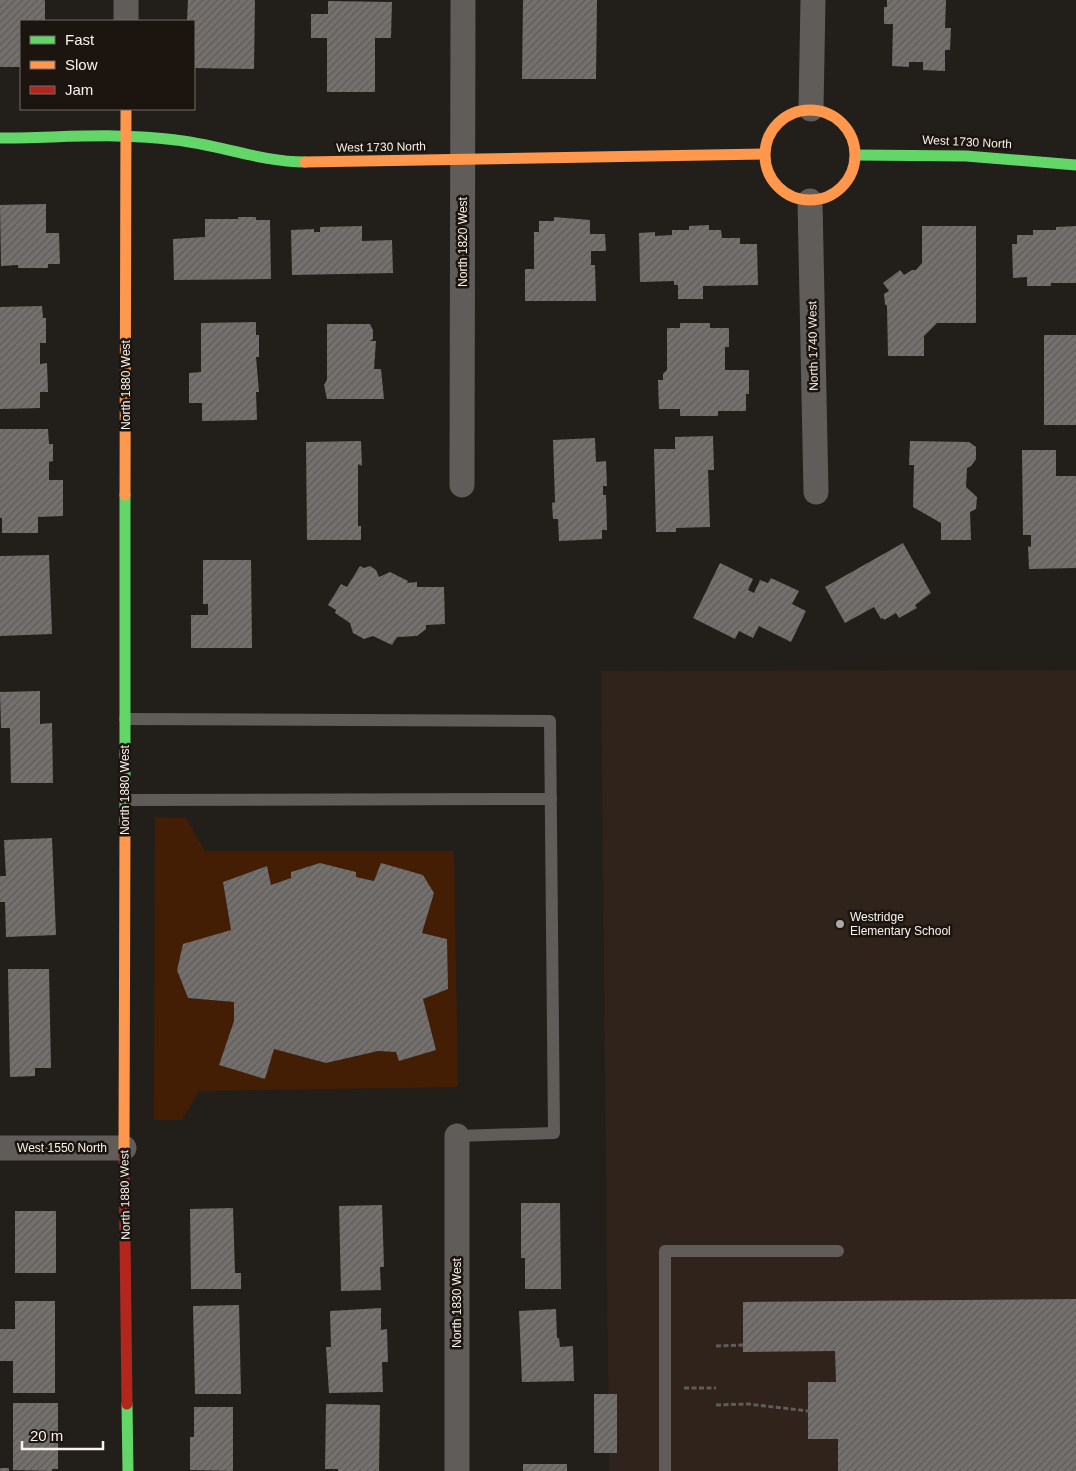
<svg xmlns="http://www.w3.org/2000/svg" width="1076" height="1471" font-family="Helvetica,sans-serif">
  <defs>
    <pattern id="building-hatch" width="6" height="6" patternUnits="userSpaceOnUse" patternTransform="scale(1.25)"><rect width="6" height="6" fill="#74706d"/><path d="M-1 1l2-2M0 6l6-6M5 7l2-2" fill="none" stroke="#5d5b59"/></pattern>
  </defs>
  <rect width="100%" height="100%" fill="#221e1a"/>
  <path fill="#30231b" d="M1076 670V1471H609L601 671Z"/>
  <path fill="#431e04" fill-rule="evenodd" d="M155 817 186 818 205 851H454L458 1087 199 1091 182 1120H154ZM320 863 356 872V877L374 881 382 864 423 875 434 893 422 933 447 939 448 989 423 999 436 1050 399 1061 396 1052 378 1051 326 1063 274 1049 265 1079 219 1065 234 1021V1002L188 998 177 970 183 945 231 930 223 882 266 866 271 885 291 878V872Z"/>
  <g fill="url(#building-hatch)">
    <path d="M0 0H45V21H21V67H0Z"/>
    <path d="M188 0H255L254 69 194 68V21H187Z"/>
    <path d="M523 0H597L596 79H522Z"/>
    <path d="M887 0H946L945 28H951L950 50H945V71L923 70V62H909V67L892 66 893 24H884V7H887Z"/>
    <path d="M328 1 392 2 391 38H375V92H327V38H311V14H328Z"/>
    <path d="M46 204V233H59L60 264H48V268H18V265L1 266 0 205Z"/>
    <path d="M238 217H256V220H270L271 279 174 280 173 239 205 237V219H238Z"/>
    <path d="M554 217 590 220V234H605L606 251H591V265H595L596 301H525V269H534V232H539V221H554Z"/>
    <path d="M709 225V230H721L722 238H740V244H757L758 285 703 286V299H678V285H674V281L640 282 639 233 655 232V236L672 235V230H689V226Z"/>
    <path d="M362 226V241L392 240 393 273 292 275 291 230 314 229V232H320V227Z"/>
    <path d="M922 226H976V323H937L924 336V356H888L887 306 885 304 884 294 889 291 883 283 900 270 904 275 912 270H916L922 263Z"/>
    <path d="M1076 226V283H1051V286H1027V277L1013 278 1012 244H1017V235H1033V230H1056V227Z"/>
    <path d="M42 306 43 318H46V343H40V364L47 363 48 392H40V408L0 409V307Z"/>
    <path d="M256 322V335H259V357H256L259 392H256L257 420 202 421V403H189V373L201 372V323Z"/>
    <path d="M680 323H710V328H729V347H725V370H749V394H746V411H718V416H680V409H659L658 380H663V374L667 370V328H680Z"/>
    <path d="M327 324H370L373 330V339L370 341H376L374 369H381L384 399H327L324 385 327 380Z"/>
    <rect x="1044" y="335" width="32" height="90"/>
    <path d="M0 429H48L49 444H53V461L49 462V480H63V516L38 517V533H2V518H0Z"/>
    <path d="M713 436 714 470H708L710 527 676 528V532H656L654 449H675V437Z"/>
    <path d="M595 438 596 462 606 461 607 486H603V495H606L607 530H602V539L559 541 558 519H553L552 503 555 502 553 440Z"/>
    <path d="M361 441 362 466 358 464V526H361V540H307L306 442Z"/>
    <path d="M910 441 969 442 976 447V459L971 466 967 468 966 487 977 497 976 509 970 512 971 540H941V523L913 507 914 465H909Z"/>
    <path d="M1022 450H1056V476H1076V568L1029 569 1028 546 1031 547V535H1023Z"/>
    <path d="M903 543 931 593 915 605 917 608 899 618 896 613 884 620 883 618 881 619 874 607 845 623 825 587Z"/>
    <path d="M49 555 52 634 0 636V556Z"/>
    <path d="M203 560H251L252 648H191V615H208V604H203Z"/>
    <path d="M720 563 753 579 748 590 754 593 760 580 768 583 771 578 799 591 792 604 806 611 791 642 759 626 753 638 739 631 735 639 693 618Z"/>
    <path d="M360 566 364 568 370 566 376 570 379 577 390 572 408 581 407 583 417 582V587H444L445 624 426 625V629L417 636 397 637 392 645 373 636 364 639 353 633 350 623 335 613 336 610 328 605 341 584 347 587Z"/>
    <path d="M40 691V724L52 723 53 783H11L10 728H1L0 692Z"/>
    <path d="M52 838 56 935 6 937 5 902H0V876H6L4 840Z"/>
    <path d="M320 863 356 872V877L374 881 381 863 423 875 434 893 422 933 447 939 448 989 423 999 436 1050 399 1061 396 1052 378 1051 326 1063 274 1049 265 1079 219 1065 234 1021V1002L188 998 177 970 183 944 231 930 223 882 267 866 271 885 291 878V872Z"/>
    <path d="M8 969H49L51 1068H35V1076L10 1077Z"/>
    <path d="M521 1203H560L561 1289H525V1258H521Z"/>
    <path d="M382 1205 384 1267H380L381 1290 341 1291 339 1206Z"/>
    <path d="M233 1208 235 1273H241V1289H191L190 1209Z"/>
    <rect x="15" y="1211" width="41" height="62"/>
    <path d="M1076 1299V1471H838V1439H808V1382H836L835 1351 743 1352V1302Z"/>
    <path d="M15 1301H55V1393H13V1361H0V1329H15Z"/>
    <path d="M239 1305 241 1394H195L193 1306Z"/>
    <path d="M381 1308V1330L387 1329 388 1362H382L383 1392 329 1393 326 1347H331L330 1311Z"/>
    <path d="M556 1309 557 1338H559L560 1347 573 1346 574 1381 522 1382 519 1311Z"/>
    <rect x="594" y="1394" width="23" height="59"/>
    <path d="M13 1403H58V1469H52V1471L13 1470Z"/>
    <path d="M326 1404 380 1405 379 1471H338V1469H325Z"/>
    <path d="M194 1407H233V1471L190 1470V1437H194Z"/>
    <rect x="523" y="1464" width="44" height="7"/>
    <rect x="0" y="1468" width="9" height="3"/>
  </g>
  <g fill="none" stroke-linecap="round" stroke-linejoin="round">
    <g stroke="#5f5c5a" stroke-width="3" stroke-dasharray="5 2.5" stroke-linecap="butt">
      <path d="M716 1346 743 1345"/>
      <path d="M684 1388H716"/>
      <path d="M716 1405 748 1404 808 1411"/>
    </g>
    <g stroke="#5f5c5a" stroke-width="12">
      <path d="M125 719 550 721 554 1133 457 1136"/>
      <path d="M125 800 551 799"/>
      <path d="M665 1471V1251H838"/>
    </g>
    <g stroke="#5f5c5a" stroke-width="25">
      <path d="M126 0V21"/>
      <path d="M811 109 813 0"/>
      <path d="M810 201 816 492"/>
      <path d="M462 485 463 0"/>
      <path d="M457 1136V1471"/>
      <path d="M0 1148H124"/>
    </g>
    <g stroke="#63d668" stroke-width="11">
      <path d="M0 138C58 138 118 132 176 140 220 145 261 162 305 162"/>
      <path d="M856 155 966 156 1076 165"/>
      <path d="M125 819V495"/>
      <path d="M127 1404 128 1471"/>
    </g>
    <g stroke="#ff974d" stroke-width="11">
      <circle cx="810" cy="155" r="45"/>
      <path d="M305 162 764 154"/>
      <path d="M125 495 126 109"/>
      <path d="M124 1153 125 819"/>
    </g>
    <path stroke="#b3261e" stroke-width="11" d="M124 1153 127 1404"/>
  </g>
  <circle fill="#aea8a4" stroke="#1c140f" stroke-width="2" cx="840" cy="924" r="5"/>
  <g text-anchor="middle" stroke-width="5" stroke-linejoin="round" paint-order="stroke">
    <g font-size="12" fill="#f9f3ef" stroke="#1c140f">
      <text transform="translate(967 142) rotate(3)" y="4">West 1730 North</text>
      <text transform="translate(381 147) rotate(-1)" y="4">West 1730 North</text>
      <text transform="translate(463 242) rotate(-90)" y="4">North 1820 West</text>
      <text transform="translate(813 346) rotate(-91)" y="4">North 1740 West</text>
      <text transform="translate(126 385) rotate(-90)" y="4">North 1880 West</text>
      <text transform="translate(125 790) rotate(-90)" y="4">North 1880 West</text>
      <text x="62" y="1152">West 1550 North</text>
      <text transform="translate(125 1195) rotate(-91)" y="4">North 1880 West</text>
      <text transform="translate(457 1303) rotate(-90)" y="4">North 1830 West</text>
    </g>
    <g font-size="12" fill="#f9f3ef" stroke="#1c140f" text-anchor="start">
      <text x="850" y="921">Westridge<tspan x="850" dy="14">Elementary School</tspan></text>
    </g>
  </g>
  <rect x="20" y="20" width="175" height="90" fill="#1c140f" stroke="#746d69"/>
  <rect x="30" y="36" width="25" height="8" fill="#63d668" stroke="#746d69"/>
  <text x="65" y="45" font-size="15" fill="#f9f3ef">Fast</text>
  <rect x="30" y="61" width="25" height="8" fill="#ff974d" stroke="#746d69"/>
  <text x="65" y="70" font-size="15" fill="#f9f3ef">Slow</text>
  <rect x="30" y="86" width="25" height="8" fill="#b3261e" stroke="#746d69"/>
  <text x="65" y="95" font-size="15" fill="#f9f3ef">Jam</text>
  <path d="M22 1441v8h81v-8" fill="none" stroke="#f9f3ef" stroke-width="2.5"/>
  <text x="30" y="1441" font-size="15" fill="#f9f3ef" stroke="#1c140f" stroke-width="4" paint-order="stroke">20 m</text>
</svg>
